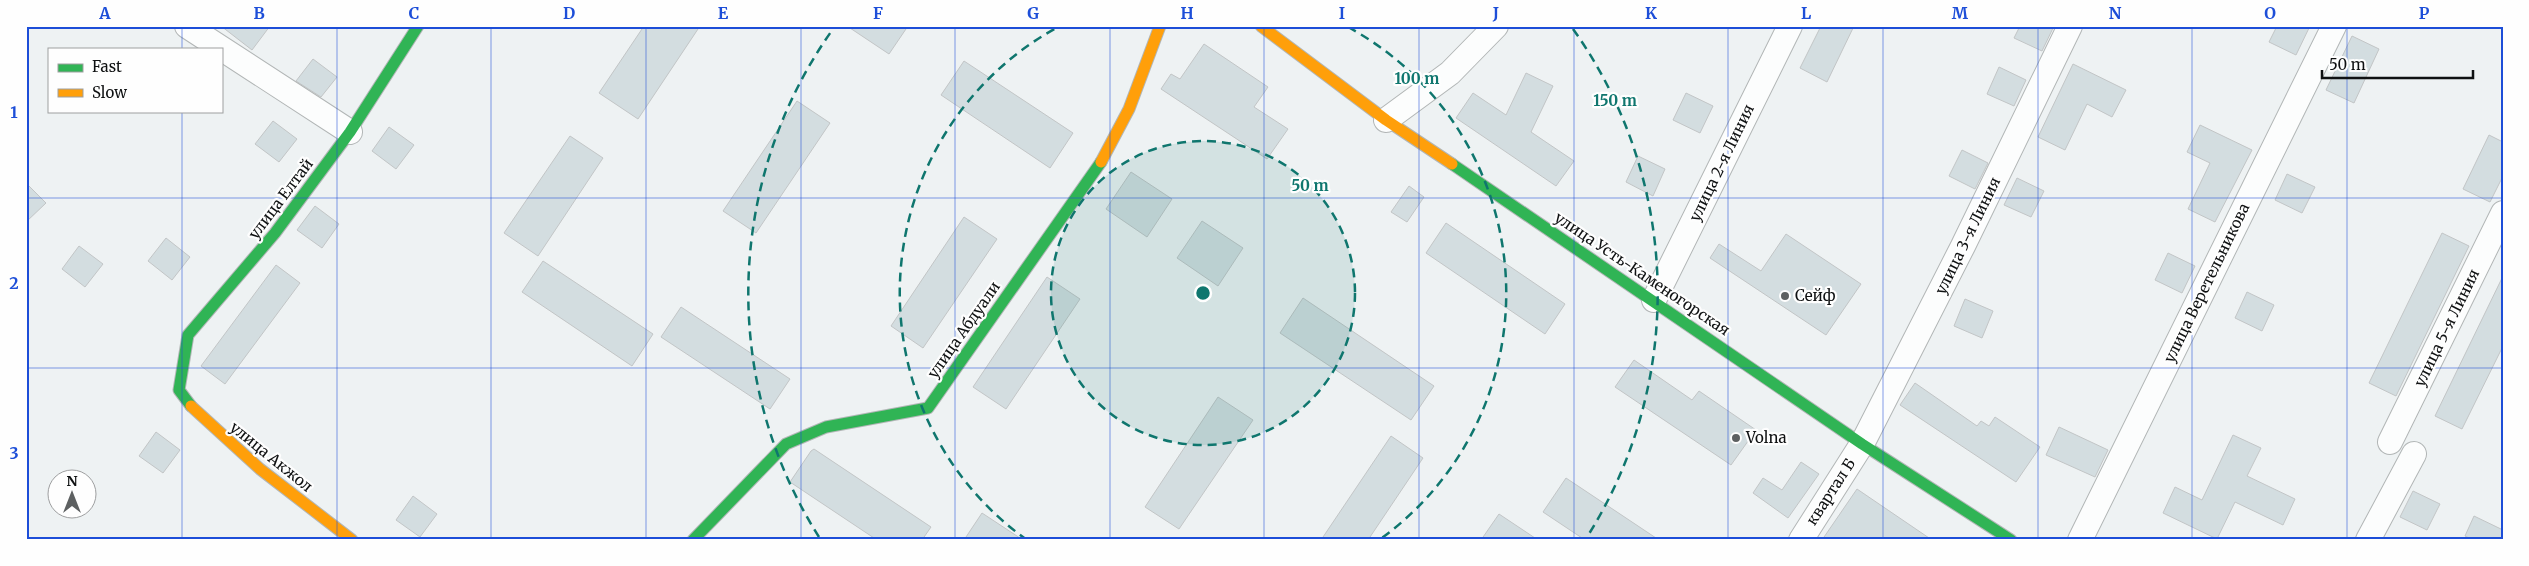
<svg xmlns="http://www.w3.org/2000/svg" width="2529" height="566" font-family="Merriweather,serif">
  <rect width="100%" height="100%" fill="#eef2f3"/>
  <g fill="#d3dde0" stroke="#c2c5c6">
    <path d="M221 26H270L252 50Z"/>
    <path d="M644 26H700L638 119 599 93Z"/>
    <path d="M847 26H908L889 54Z"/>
    <path d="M1821 26H1854L1827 82 1800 68Z"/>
    <path d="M2020 26H2054L2042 51 2014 38Z"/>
    <path d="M2277 26H2310L2296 55 2269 42Z"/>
    <path d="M2352 36 2379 49 2354 103 2326 90Z"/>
    <path d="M1204 44 1268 87 1254 107 1288 129 1267 159 1161 89 1171 74 1180 79Z"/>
    <path d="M313 59 337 77 321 97 296 81Z"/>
    <path d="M964 61 1073 133 1050 168 941 95Z"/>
    <path d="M2073 64 2126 90 2112 117 2087 104 2065 150 2038 137Z"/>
    <path d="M1999 67 2026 80 2014 106 1987 94Z"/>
    <path d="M1526 73 1553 86 1531 132 1574 161 1556 186 1456 118 1473 93 1506 115Z"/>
    <path d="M1686 93 1713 106 1700 133 1673 120Z"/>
    <path d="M797 101 830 123 756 233 723 211Z"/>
    <path d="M273 121 297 139 279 162 255 144Z"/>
    <path d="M2200 125 2252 150 2215 222 2188 209 2210 163 2187 152Z"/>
    <path d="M389 127 414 145 396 169 372 151Z"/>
    <path d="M2489 135 2503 142V176L2490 202 2463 189Z"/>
    <path d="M570 136 603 158 538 256 504 233Z"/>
    <path d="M1962 150 1988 163 1975 189 1949 176Z"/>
    <path d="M1638 156 1665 169 1653 196 1626 182Z"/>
    <path d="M1131 172 1172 199 1147 237 1106 209Z"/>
    <path d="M2287 174 2315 187 2302 213 2275 200Z"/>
    <path d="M2017 178 2044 191 2031 217 2004 205Z"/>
    <path d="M26 183 46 203 26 222Z"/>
    <path d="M1409 186 1424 197 1407 222 1391 212Z"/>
    <path d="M315 206 339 224 322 248 297 230Z"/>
    <path d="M964 217 997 239 923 348 891 326Z"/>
    <path d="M1202 221 1243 248 1218 286 1177 258Z"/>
    <path d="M1446 223 1565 304 1545 334 1426 253Z"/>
    <path d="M2442 233 2469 246 2396 396 2369 383Z"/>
    <path d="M1786 234 1861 284 1826 335 1710 258 1719 244 1761 271Z"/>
    <path d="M166 238 190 257 172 280 148 261Z"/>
    <path d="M79 246 103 264 85 287 62 269Z"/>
    <path d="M2168 253 2195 266 2182 293 2155 280Z"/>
    <path d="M543 261 653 334 632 366 522 292Z"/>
    <path d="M276 265 300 283 225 384 201 366Z"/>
    <path d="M2503 276V346L2462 429 2435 416Z"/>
    <path d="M1047 277 1080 299 1006 409 973 387Z"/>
    <path d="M2247 292 2274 305 2262 331 2235 318Z"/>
    <path d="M1303 298 1434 386 1411 420 1280 333Z"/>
    <path d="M1965 299 1993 311 1982 338 1954 326Z"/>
    <path d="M681 307 790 379 770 409 661 337Z"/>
    <path d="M1634 360 1692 400 1699 391 1756 430 1731 465 1615 387Z"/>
    <path d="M1915 383 1977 426 1981 421 1989 426 1995 417 2040 447 2016 482 1900 405Z"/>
    <path d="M1218 397 1253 420 1179 529 1145 507Z"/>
    <path d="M2059 427 2108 450 2095 477 2046 455Z"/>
    <path d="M156 432 180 450 163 473 139 456Z"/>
    <path d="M2233 435 2261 448 2247 476 2295 499 2283 525 2235 502 2217 539 2163 513 2175 487 2202 500Z"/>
    <path d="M1391 436 1423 458 1368 540H1321Z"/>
    <path d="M814 449 931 527 922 540H877L790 482 811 451Z"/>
    <path d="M1801 462 1819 474 1788 518 1753 493 1763 478 1782 490Z"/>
    <path d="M1566 478 1659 540H1585L1543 512Z"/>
    <path d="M1857 489 1932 540H1822Z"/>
    <path d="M2413 491 2440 504 2427 530 2400 517Z"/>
    <path d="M413 496 437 514 420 537 396 520Z"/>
    <path d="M982 513 1023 540H964Z"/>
    <path d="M1499 514 1538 540H1481Z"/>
    <path d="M2474 516 2503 530V540H2473L2465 536Z"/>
  </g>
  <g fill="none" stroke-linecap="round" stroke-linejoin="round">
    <defs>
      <g id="street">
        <path d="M187 26 350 132"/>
        <path d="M1386 120 1450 73 1496 26"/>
        <path d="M1654 300 1790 26"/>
        <path d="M2390 442 2503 213"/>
        <path d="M1801 540 1862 444 1963 246 2070 26"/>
        <path d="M2080 540 2334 26"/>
        <path d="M2368 540 2414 454"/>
      </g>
      <g id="fast">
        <path d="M1452 164 1862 444 2011 540"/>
        <path d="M191 406 179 390 188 335 275 233 350 132 418 26"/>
        <path d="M693 540 786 444 826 427 928 408 1101 162"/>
      </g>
      <g id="slow">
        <path d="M1261 26 1386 120 1452 164"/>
        <path d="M1101 162 1129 109 1160 26"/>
        <path d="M191 406 260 469 352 540"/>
      </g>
    </defs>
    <use href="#street" stroke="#b2b6b6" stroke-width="26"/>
    <use href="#fast" stroke="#b2b6b6" stroke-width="13"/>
    <use href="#slow" stroke="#b2b6b6" stroke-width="13"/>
    <use href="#street" stroke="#fcfdfd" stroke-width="24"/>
    <use href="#fast" stroke="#30b455" stroke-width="11"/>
    <use href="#slow" stroke="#ff9f0a" stroke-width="11"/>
  </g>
  <path fill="none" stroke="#1d4ed8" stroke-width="1" stroke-opacity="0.55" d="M182 26V49M337 26V540M491 26V540M646 26V540M801 26V540M955 26V540M1110 26V540M1264 26V540M1419 26V540M1574 26V540M1728 26V540M1883 26V540M2038 26V540M2192 26V540M2347 26V540M182 111V540M26 198H2503M26 368H2503"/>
  <circle cx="1203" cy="293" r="152" fill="#0f766e" fill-opacity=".12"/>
  <g fill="none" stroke="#0f766e" stroke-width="2.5" stroke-dasharray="9 6">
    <circle cx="1203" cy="293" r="152"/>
    <path d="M1027 540A303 303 0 0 1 1058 27M1348 27A303 303 0 0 1 1379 540"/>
    <path d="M819 537A455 455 0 0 1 833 29M1573 29A455 455 0 0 1 1587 537"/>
  </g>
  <g fill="#5d6061" stroke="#fefefe" stroke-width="2">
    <circle cx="1785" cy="296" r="5"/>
    <circle cx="1736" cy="438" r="5"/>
  </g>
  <g text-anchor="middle" stroke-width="4.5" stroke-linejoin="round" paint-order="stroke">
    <g font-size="15" fill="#0f1112" stroke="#fefefe">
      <text transform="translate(1722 163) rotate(-64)" y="5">улица 2-я Линия</text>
      <text transform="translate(281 199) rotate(-53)" y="5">улица Елтай</text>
      <text transform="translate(1968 236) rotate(-64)" y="5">улица 3-я Линия</text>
      <text transform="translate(1642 274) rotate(34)" y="5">улица Усть-Каменогорская</text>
      <text transform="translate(2207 283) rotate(-64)" y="5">улица Веретельникова</text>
      <text transform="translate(2447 328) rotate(-64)" y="5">улица 5-я Линия</text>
      <text transform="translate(964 330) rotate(-55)" y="5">улица Абдуали</text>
      <text transform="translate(271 457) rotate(39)" y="5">улица Акжол</text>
      <text transform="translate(1831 492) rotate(-57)" y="5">квартал Б</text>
    </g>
    <g font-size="15" fill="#0f1112" stroke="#fefefe" text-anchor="start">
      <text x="1795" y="301">Сейф</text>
      <text x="1746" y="443">Volna</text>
    </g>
  </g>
  <circle cx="1203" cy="293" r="8" fill="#0f766e" stroke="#fefefe" stroke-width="2.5"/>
  <g font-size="15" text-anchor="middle" font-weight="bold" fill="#0f766e" stroke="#fefefe" stroke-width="4.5" stroke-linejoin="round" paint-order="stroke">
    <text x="1417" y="84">100 m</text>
    <text x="1615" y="106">150 m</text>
    <text x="1310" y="191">50 m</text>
  </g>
  <rect width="2529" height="566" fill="none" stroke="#fefefe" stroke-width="55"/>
  <rect x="48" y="48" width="175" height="65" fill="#fefefe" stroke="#9e9fa0"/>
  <rect x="58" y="64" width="25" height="8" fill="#30b455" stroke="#9e9fa0"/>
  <text x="92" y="72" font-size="15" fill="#0f1112">Fast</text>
  <rect x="58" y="89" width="25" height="8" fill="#ff9f0a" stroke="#9e9fa0"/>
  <text x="92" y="98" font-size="15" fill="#0f1112">Slow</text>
  <g transform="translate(72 494)"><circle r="24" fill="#fefefe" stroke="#9e9fa0"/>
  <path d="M0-4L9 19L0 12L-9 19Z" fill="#5d6061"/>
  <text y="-8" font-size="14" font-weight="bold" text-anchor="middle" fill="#0f1112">N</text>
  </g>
  <path d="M2322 70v8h151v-8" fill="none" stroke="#0f1112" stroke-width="2.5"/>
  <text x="2329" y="70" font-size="15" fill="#0f1112" stroke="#fefefe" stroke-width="4" paint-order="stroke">50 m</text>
  <rect x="28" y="28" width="2474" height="510" fill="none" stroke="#1d4ed8" stroke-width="2"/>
  <g font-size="16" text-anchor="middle" font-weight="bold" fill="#1d4ed8">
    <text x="105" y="19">A</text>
    <text x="259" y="19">B</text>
    <text x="414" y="19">C</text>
    <text x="569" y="19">D</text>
    <text x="723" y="19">E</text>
    <text x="878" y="19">F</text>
    <text x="1033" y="19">G</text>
    <text x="1187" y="19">H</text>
    <text x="1342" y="19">I</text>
    <text x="1496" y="19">J</text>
    <text x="1651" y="19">K</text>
    <text x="1806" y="19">L</text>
    <text x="1960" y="19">M</text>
    <text x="2115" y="19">N</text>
    <text x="2270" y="19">O</text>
    <text x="2424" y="19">P</text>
    <text x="14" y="118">1</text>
    <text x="14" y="289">2</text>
    <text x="14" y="459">3</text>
  </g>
</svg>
